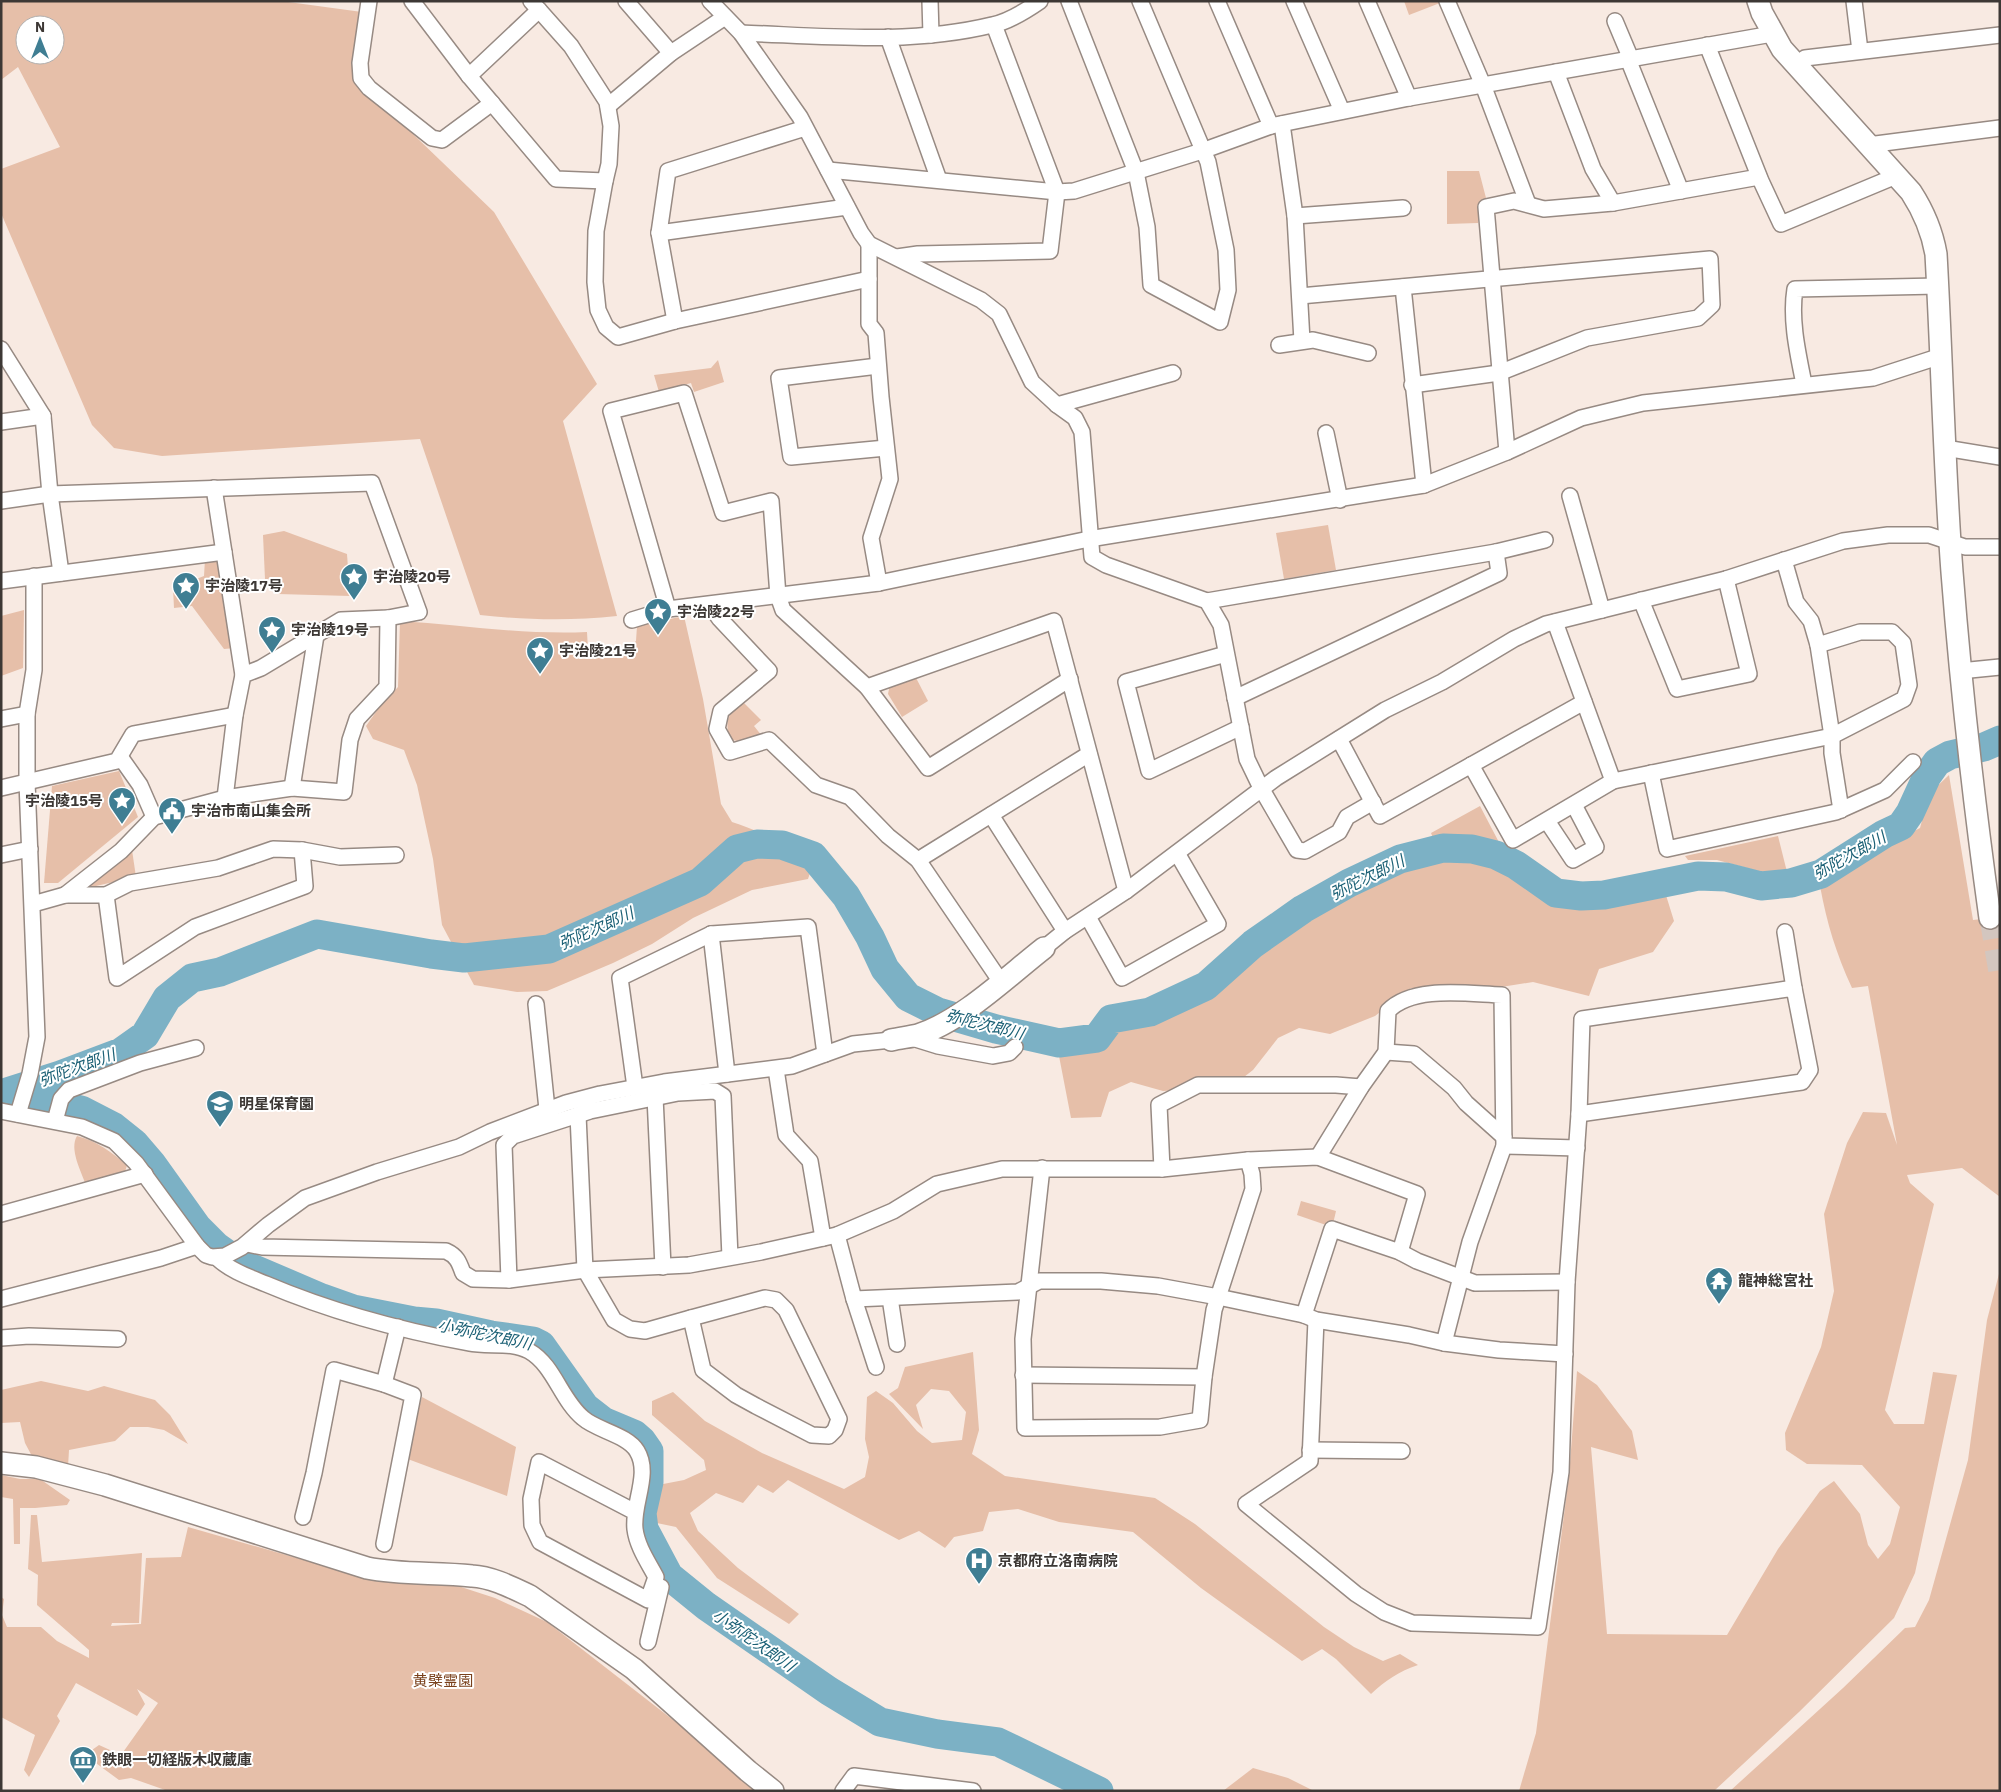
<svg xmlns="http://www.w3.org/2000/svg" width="2001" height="1792" font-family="'IBM Plex Sans','Noto Sans JP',sans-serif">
  <rect width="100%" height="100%" fill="#f8eae2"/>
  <g fill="#e6bfa9" fill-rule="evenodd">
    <path d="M1 1H281L362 12 363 86 494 212 597 384 563 421 617 616C571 621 526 620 480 615L420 439 162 456 114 448 92 425 1 213V169L60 147 18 67 1 80ZM25 25H55V55H25Z"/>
    <path d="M1404 1H1439L1440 3 1409 15Z"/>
    <path d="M1447 171H1479L1486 198 1479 206 1478 223 1447 224Z"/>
    <path d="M718 360 724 382 694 392 691 383 659 392 654 375 711 368Z"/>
    <path d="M1328 525 1336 570 1284 579 1276 533Z"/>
    <path d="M284 531 347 554 350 596 278 594 265 579 263 535Z"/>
    <path d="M221 557 235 648 224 649 192 606 174 608 173 588 204 576 205 559Z"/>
    <path d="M24 610 23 668 1 676V616Z"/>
    <path d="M684 616 703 699 721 804 732 822C758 830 795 847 811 870L808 879 752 890 693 918 652 944 613 963 547 991 517 992 474 985 442 925 433 859 417 785 404 750 373 739 366 726 378 709 398 687 400 621C462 625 525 635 587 632L588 650H625L636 641 637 626Z"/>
    <path d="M914 674 928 701 902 717 888 694 890 684Z"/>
    <path d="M744 703 761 720 754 726 762 736 741 742 729 739C726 718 726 715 744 703Z"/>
    <path d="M119 771 138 817 58 883H44L52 786Z"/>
    <path d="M1949 775 1973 920 1998 917 2000 914V1197L1962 1168 1907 1175 1910 1183 1934 1204 1885 1410 1894 1424H1924L1933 1372 1957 1375 1915 1573 1894 1618 1799 1712 1714 1791H1519L1536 1733 1569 1476 1577 1371 1597 1385 1632 1431 1638 1460 1591 1447 1607 1634 1727 1635 1778 1549 1820 1491 1834 1481 1860 1514 1868 1545 1878 1559 1890 1544 1900 1507 1862 1465 1807 1464 1786 1450 1785 1433 1821 1347 1834 1291 1824 1214 1847 1143 1863 1112 1886 1113 1897 1145 1868 986 1852 988C1836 953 1827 924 1820 886L1879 849 1920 828 1929 794Z"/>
    <path d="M1480 806 1503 850 1450 841 1435 843 1431 833Z"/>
    <path d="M1778 836 1787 872H1762L1717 860H1688L1685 856Z"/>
    <path d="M132 850 136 877 78 890Z"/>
    <path d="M1459 856 1505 868 1547 898 1596 901 1665 892 1674 921 1653 952 1599 969 1589 996 1533 982 1495 988H1411L1375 1016 1330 1034 1299 1028 1278 1038 1253 1070 1231 1087 1163 1091 1131 1082 1109 1092 1101 1117 1071 1118 1059 1056 1098 1048 1116 1026 1168 1013 1222 990 1261 947 1350 894 1406 866Z"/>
    <path d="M77 1136C97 1141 111 1152 127 1165L124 1176 86 1185C81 1171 69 1149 77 1136Z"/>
    <path d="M1301 1201 1336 1211 1333 1224 1326 1225 1297 1215Z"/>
    <path d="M2000 1270V1791H1730L1843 1688 1905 1628 1915 1627 1929 1600 1968 1460 1987 1320Z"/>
    <path d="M973 1352 979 1430 972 1454 1005 1476 1155 1498 1195 1524 1324 1627 1354 1647 1383 1661 1400 1654 1418 1665C1399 1671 1385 1681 1371 1694L1336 1659 1322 1649 1302 1661 1201 1588 1133 1532 1059 1522 1018 1509 989 1512 983 1531 954 1537 945 1548 919 1531 899 1540 788 1480 773 1493 758 1485 743 1503 716 1493 690 1513 698 1531 738 1568 799 1614 789 1624 717 1578 676 1527 652 1522 654 1499 658 1485 684 1480 706 1470 704 1460 652 1415V1401L673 1392 705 1421 762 1453 844 1489 865 1477 869 1457 865 1439 867 1397 876 1391 893 1403 917 1431 932 1443 962 1440 966 1412 949 1391 931 1389 916 1405 923 1429 889 1394 898 1388 905 1367Z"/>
    <path d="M41 1381 88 1391 104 1386 155 1400 170 1415 188 1444 164 1430 148 1427H130L115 1441 69 1450 68 1467 34 1460 25 1443 20 1422 1 1423V1390Z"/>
    <path d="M422 1397 516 1447 507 1496 405 1458Z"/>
    <path d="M1 1475 20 1479H40L70 1500 67 1505 35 1508H20V1544H14L13 1499 1 1497Z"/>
    <path d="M31 1515H37L42 1562 142 1553 139 1623H112L111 1626 141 1624 146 1558 181 1557 188 1527 370 1579 458 1586 495 1598 547 1622 762 1789V1791H168L131 1778 119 1780 89 1758 92 1750 99 1745 121 1755 158 1703 137 1689 145 1704 137 1716 76 1683 57 1716 60 1721 29 1777 24 1770 35 1735 1 1717V1597L4 1599 2 1615 7 1627H41L57 1641 89 1658V1650L37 1605 38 1575 28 1569Z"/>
    <path d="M1253 1768 1288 1778 1314 1791H1223Z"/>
  </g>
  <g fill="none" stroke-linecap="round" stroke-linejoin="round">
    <g stroke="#7cb1c5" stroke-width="29">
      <path d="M1 1094 60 1075 121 1052 145 1035 167 998 192 978 220 972 317 934 431 954 464 958 549 949 700 882 737 849 757 844 782 845 813 856 846 896 870 937 885 969 908 997 938 1012 996 1029 1059 1043 1097 1038 1111 1019 1150 1012 1206 986 1253 944 1303 909 1349 883 1400 859 1443 848 1472 849 1496 855 1516 865 1556 893 1581 896 1604 895 1698 876 1726 877 1761 886 1791 883 1821 874 1884 834 1901 826 1910 813 1927 776 1937 762 1950 755 1984 747 2000 740"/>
      <path d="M6 1096 40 1100 81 1110 114 1127 134 1143 152 1164 197 1227 216 1246 240 1263 322 1298 353 1309 414 1321 436 1323 491 1335 533 1341 541 1345 585 1407 603 1421 634 1434 642 1441 649 1451V1482L642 1513 644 1529 669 1576 706 1606 829 1691 880 1722 937 1734 998 1742 1099 1791"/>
    </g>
    <path stroke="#d3c6bf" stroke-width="21" stroke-dasharray="21 11" stroke-linecap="butt" d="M1990 918 2000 978"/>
    <defs>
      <g id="street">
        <path d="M369 1 360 63 361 78 369 88 432 138 442 140 492 103"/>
        <path d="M412 1 469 76 556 179 605 181"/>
        <path d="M531 1 571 46 607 102 611 126 609 164 605 181 596 231 595 282 598 310 606 327 618 337 675 321 869 279"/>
        <path d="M626 1 671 53"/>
        <path d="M710 1 741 33 800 117 861 233 869 244 981 300 999 314 1032 382 1057 405 1075 418 1082 432 1092 557 1106 565 1207 601 1221 625 1247 759 1261 788 1297 850 1305 851 1339 832 1347 817 1373 802"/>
        <path d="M930 1 931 35"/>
        <path d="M1069 1 1136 172 1147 227 1151 285 1220 322 1228 290 1226 250 1208 162 1140 1"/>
        <path d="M1217 1 1271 126"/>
        <path d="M1294 1 1342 111"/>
        <path d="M1367 1 1409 98"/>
        <path d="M1447 1 1483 85 1528 204"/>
        <path d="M1854 1 1860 51"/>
        <path d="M1615 21 1631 59"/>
        <path d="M741 33C824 36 910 45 992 25 1008 22 1027 10 1040 1"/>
        <path d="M888 37 939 180"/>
        <path d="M1707 45 1761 181 1781 224 1896 176"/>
        <path d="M1628 59 1681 191"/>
        <path d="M1796 65 1805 58 2000 35"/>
        <path d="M1556 72 1593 169 1613 203"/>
        <path d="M469 76 539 10"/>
        <path d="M608 106 671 53 725 17"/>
        <path d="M1282 124 1295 216 1302 341"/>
        <path d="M1868 145 2000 128"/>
        <path d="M828 170 1057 192 1074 191 1202 151 1271 126 1409 98 1772 34"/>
        <path d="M1295 216 1403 208"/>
        <path d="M659 233 847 207"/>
        <path d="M869 244V324L876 333 881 397 890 479 871 538 879 583"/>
        <path d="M897 257 918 254 1050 251 1057 192 994 25"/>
        <path d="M1403 287 1424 485"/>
        <path d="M1300 296 1710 259 1712 305 1698 318 1587 338 1499 373 1412 385"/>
        <path d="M675 321 659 233 668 171 805 128"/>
        <path d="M1279 345 1313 340 1368 353"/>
        <path d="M1 349 43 416 50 494 61 573"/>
        <path d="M878 366 779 378 791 457 886 448"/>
        <path d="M1804 384C1798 354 1790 320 1795 289L1938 286"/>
        <path d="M1057 405 1173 373"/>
        <path d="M1 422 43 416"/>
        <path d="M1326 433 1340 500"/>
        <path d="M1945 448 2000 457"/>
        <path d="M1507 452 1486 207 1514 201 1544 209 1613 203 1759 177"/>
        <path d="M214 488 243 675"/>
        <path d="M1570 496 1602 610"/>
        <path d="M1 501 50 494 372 483 419 612 388 618 341 620 261 668 243 675 235 715 225 798"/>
        <path d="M1784 560 1796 602 1811 621 1818 645 1832 736V753L1841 810"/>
        <path d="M1 581 224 552"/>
        <path d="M1641 600 1677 689 1749 674 1726 579"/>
        <path d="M1207 601 1496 552 1545 540"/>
        <path d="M710 605 719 618 769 671 721 711 717 729 730 752 769 740 816 785 850 797 888 836 918 860 1001 982"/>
        <path d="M668 609 611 411 684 393 723 513 771 501 778 596 783 610 867 687 928 768 1070 679"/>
        <path d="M632 620 668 609 879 583 1089 539 1424 485 1507 452 1581 418 1643 403 1873 378 1941 356"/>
        <path d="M1555 622 1613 781"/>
        <path d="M1226 654 1126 682 1149 771 1241 727"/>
        <path d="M1960 671 2000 667"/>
        <path d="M867 687 1054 621 1126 891"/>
        <path d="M1235 698 1499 573 1496 552"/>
        <path d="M1 719 27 714"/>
        <path d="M1339 739 1380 816 1584 702"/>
        <path d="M121 758 140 785 154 817"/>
        <path d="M1471 765 1513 840 1613 781 1832 736 1904 699 1909 685 1903 643 1892 632H1860L1818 645"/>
        <path d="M1651 773 1667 849 1836 812 1885 790 1913 762"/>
        <path d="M1 788 117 761 133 734 235 715"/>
        <path d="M292 788 316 635"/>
        <path d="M991 815 1065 931"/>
        <path d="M1547 821 1573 860 1596 847 1574 805"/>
        <path d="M1 855 30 849"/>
        <path d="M918 860 1089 754"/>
        <path d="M65 895 121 851 154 817 225 798 292 788 344 792 350 740 357 719 387 687 388 618"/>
        <path d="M106 895 117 978 195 927 305 886 302 850"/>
        <path d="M33 904 65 895H106L130 883 218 868 273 849 302 850 340 857 396 855"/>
        <path d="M1088 917 1122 978 1218 924 1177 853"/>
        <path d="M1785 932 1794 988"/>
        <path d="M711 934 727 1074"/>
        <path d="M1044 948 1065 931 1126 891 1276 778 1385 710 1442 682 1514 639 1546 624 1726 579 1843 541 1888 535H1929L1965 547H2000"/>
        <path d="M1794 988 1810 1070 1802 1082 1579 1114 1582 1019Z"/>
        <path d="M536 1004 547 1109"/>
        <path d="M909 1037 938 1046 993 1056 1009 1053 1015 1047"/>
        <path d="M1386 1052 1414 1054 1454 1088 1466 1103 1504 1137"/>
        <path d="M776 1069 786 1135 810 1161 823 1238"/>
        <path d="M635 1087 620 978 711 934 808 927 825 1054"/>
        <path d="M655 1097 663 1267"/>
        <path d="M1 1111 82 1127 114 1141 136 1163 197 1246 206 1255 212 1257 225 1256 242 1247 268 1225 305 1198 377 1172 459 1147 490 1132 566 1103 600 1094 664 1082 792 1066 853 1044 891 1040"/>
        <path d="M18 1114 30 1074 37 1037 27 782V714L34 670V576"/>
        <path d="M578 1115 585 1270 614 1320 630 1329 645 1331 691 1318"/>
        <path d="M55 1121 61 1099 69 1090 140 1063 196 1048"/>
        <path d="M1504 1146 1577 1148"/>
        <path d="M1318 1157 1361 1087 1386 1052 1388 1011C1413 985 1468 994 1502 995L1504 1146 1470 1242 1444 1343"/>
        <path d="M1042 1168 1023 1339 1025 1428 1160 1427 1200 1420 1204 1377 1214 1310 1253 1189 1252 1174 1248 1160"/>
        <path d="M1162 1169 1159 1105 1198 1085H1336L1361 1087"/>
        <path d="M1 1214 145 1174"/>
        <path d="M837 1235 854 1299 876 1367"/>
        <path d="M247 1244 262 1247 446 1251C457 1256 459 1262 463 1273L473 1279 509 1280 585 1270 689 1265 761 1252 837 1235 893 1211 937 1184 1002 1169H1162L1248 1160 1318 1157 1417 1194 1400 1252"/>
        <path d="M217 1258C231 1271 249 1277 266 1284 332 1312 399 1330 469 1343 488 1347 511 1341 529 1351 554 1365 561 1400 583 1418 596 1430 628 1435 637 1451 651 1474 632 1504 635 1529 637 1546 648 1562 656 1577L648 1600 540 1542 532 1525 531 1499 539 1462 635 1512"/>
        <path d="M509 1280 504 1145 513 1136 590 1111 678 1093 715 1091 723 1096 730 1257"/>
        <path d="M765 1298 776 1300 786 1310 839 1419 835 1430 829 1436 812 1435 756 1406 736 1395 703 1370 691 1318Z"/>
        <path d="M890 1298 897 1344"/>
        <path d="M1 1299 161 1258 197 1246"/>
        <path d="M854 1299 1018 1292 1039 1281H1101L1158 1286 1218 1297 1304 1315 1316 1320 1409 1335 1444 1343 1499 1350 1565 1354"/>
        <path d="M1304 1315 1332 1229 1400 1252 1417 1261 1475 1283 1567 1282"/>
        <path d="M1316 1320 1310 1461 1246 1504 1356 1594 1384 1612 1412 1623 1538 1627 1561 1472 1567 1282 1579 1114"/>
        <path d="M1 1338 29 1336 118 1339"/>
        <path d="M1023 1375 1204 1377"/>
        <path d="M384 1384 398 1327"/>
        <path d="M1310 1450 1402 1451"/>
        <path d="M303 1517 314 1473 334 1370 384 1384 413 1395 384 1544"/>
        <path d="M648 1642 661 1587"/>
        <path d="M843 1791 854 1776 973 1791"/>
      </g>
      <g id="secondary">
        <path d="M1758 1 1762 13 1782 49 1911 192C1924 212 1932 231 1936 254 1942 360 1944 466 1952 572 1961 688 1974 803 1990 918"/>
        <path d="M891 1040C900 1038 909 1037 918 1035 962 1021 1008 976 1044 948"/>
        <path d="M1 1463 36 1467 105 1485 367 1568C401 1575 437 1572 472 1576 492 1577 513 1588 530 1596L634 1669 748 1771 773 1791"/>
      </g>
    </defs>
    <use href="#street" stroke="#978a83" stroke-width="18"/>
    <use href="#secondary" stroke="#978a83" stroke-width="24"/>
    <use href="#street" stroke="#fff" stroke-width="15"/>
    <use href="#secondary" stroke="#fff" stroke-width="21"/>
  </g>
  <defs>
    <symbol id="sight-pin" viewBox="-11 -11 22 30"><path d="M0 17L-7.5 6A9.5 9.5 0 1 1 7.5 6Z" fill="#3f7e93" stroke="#fff"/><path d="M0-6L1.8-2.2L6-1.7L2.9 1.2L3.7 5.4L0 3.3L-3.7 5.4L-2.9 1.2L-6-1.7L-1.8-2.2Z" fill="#fff"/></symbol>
    <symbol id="civic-pin" viewBox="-11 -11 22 30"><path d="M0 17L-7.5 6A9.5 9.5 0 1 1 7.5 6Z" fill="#3f7e93" stroke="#fff"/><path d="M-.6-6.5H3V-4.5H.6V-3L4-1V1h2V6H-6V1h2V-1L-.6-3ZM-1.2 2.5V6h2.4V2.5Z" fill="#fff"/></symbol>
    <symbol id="school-pin" viewBox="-11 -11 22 30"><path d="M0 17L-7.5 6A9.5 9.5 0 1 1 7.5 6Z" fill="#3f7e93" stroke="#fff"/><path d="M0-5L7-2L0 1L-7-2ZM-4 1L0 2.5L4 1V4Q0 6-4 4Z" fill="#fff"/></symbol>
    <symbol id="temple-pin" viewBox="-11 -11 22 30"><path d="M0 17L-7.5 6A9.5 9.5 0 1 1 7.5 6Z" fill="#3f7e93" stroke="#fff"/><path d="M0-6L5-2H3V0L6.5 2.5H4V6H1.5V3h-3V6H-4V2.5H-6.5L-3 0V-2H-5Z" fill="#fff"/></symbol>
    <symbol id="hospital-pin" viewBox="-11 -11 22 30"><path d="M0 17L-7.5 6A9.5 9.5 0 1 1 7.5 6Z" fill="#3f7e93" stroke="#fff"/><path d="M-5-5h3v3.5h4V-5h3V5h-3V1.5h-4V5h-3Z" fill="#fff"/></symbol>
    <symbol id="museum-pin" viewBox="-11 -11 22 30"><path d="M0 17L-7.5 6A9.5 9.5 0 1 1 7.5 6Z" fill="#3f7e93" stroke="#fff"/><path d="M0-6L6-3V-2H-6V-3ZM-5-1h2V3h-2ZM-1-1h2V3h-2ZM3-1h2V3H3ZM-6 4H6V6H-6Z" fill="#fff"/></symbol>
  </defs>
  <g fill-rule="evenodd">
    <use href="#sight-pin" x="338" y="561" width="32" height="43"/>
    <use href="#sight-pin" x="170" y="570" width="32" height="43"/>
    <use href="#sight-pin" x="642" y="596" width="32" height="43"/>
    <use href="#sight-pin" x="256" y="614" width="32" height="43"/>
    <use href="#sight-pin" x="524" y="635" width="32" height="43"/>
    <use href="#sight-pin" x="106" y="785" width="32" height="43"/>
    <use href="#civic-pin" x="156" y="795" width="32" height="43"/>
    <use href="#school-pin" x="204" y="1088" width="32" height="43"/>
    <use href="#temple-pin" x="1703" y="1265" width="32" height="43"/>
    <use href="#hospital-pin" x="963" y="1545" width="32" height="43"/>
    <use href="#museum-pin" x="67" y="1744" width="32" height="43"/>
  </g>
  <g text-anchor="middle" stroke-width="4" stroke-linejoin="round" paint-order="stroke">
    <g font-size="15" font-weight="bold" fill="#3d3835" stroke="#fff" text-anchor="start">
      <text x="373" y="582">宇治陵20号</text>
      <text x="205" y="591">宇治陵17号</text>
      <text x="677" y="617">宇治陵22号</text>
      <text x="291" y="635">宇治陵19号</text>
      <text x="559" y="656">宇治陵21号</text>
      <text x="103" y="806" text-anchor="end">宇治陵15号</text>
      <text x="191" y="816">宇治市南山集会所</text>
      <text x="239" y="1109">明星保育園</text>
      <text x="1738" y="1286">龍神総宮社</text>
      <text x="998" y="1566">京都府立洛南病院</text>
      <text x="102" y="1765">鉄眼一切経版木収蔵庫</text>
    </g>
    <g font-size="15" fill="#7a411c" stroke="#fff">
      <text x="443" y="1686">黄檗霊園</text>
    </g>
    <g font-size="16" font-style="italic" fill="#1b6075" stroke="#fff">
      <text transform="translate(1849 855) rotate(-29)" y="6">弥陀次郎川</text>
      <text transform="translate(1367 877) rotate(-26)" y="6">弥陀次郎川</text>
      <text transform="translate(596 928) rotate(-24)" y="6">弥陀次郎川</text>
      <text transform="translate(985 1024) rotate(14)" y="6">弥陀次郎川</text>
      <text transform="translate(77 1067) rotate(-20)" y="6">弥陀次郎川</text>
      <text transform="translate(485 1334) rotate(12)" y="6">小弥陀次郎川</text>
      <text transform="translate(754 1640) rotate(35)" y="6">小弥陀次郎川</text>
    </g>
  </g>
  <rect width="2001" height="1792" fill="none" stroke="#3d3835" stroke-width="5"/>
  <g transform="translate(40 40)"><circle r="24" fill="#ffffff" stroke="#b1afae"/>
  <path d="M0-4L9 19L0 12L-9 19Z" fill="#3f7e93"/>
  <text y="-8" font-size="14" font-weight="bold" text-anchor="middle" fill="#3d3835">N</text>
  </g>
</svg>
